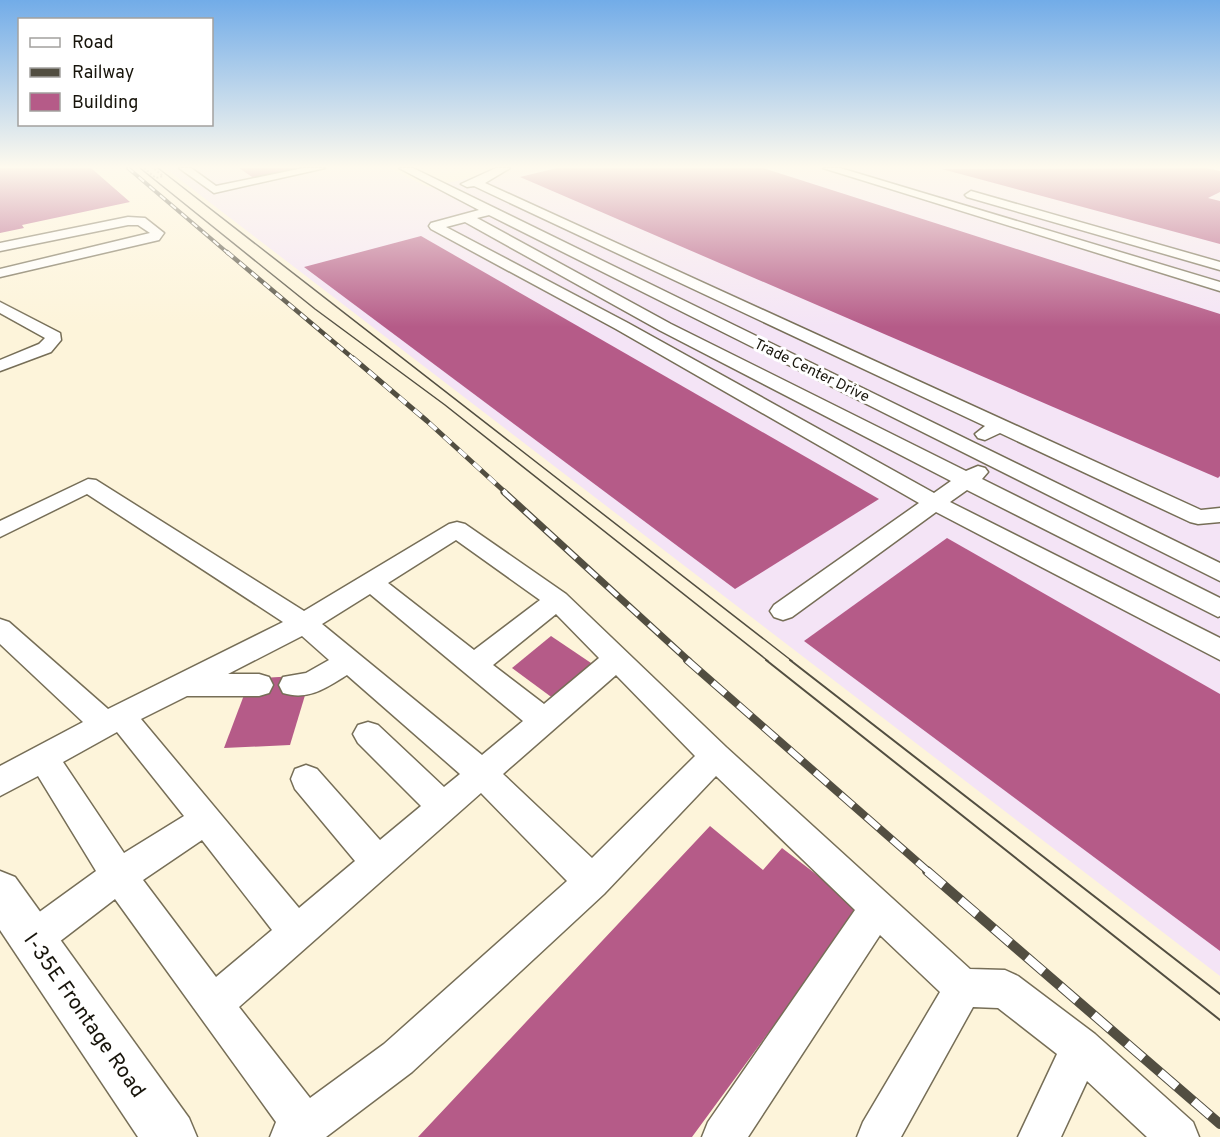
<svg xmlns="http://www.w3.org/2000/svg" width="1220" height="1137" font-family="Overpass,sans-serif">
  <rect width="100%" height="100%" fill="#fdf4da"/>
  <path fill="#f4e4f6" d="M165 168H390L428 187 475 177 494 168H1220V976Z"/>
  <g fill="#b55b88">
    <path d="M0 168H91L130 202 22 225 24 228 0 233Z"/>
    <path d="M239 168H303L255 179Z"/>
    <path d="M557 168H763L1220 314V476L1218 478 520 177Z"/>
    <path d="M1206 168 1220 171V192L1208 198 1220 201V244L942 169Z"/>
    <path d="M421 236 879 499 735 589 304 267Z"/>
    <path d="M947 538 1220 694V951L804 641Z"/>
    <path d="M551 636 594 665 554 699 512 668Z"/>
    <path d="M296 676 306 692 290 745 224 748 244 695 262 678Z"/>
    <path d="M710 826 763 870 782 848 860 908 692 1137H418Z"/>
  </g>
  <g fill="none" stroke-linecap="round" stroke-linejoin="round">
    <defs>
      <g id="minor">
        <path d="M179 168H191L216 186 303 168H325L214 193Z"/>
        <path d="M399 168H413L1220 563V581L489 215 477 218 671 324 966 471 978 466 985 468 988 472 982 479 1220 598V616L1218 617 967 490 950 502 1220 638V660L936 512 792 617 783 620 774 617 770 611 774 605 919 503 616 329 431 229 429 226 431 223 479 210ZM465 222 659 330 951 481 934 493 628 323 446 227Z"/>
        <path d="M496 168H510L485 183 1201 510 1220 508V522L1198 524 1190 522 1000 433 985 440 978 438 975 434 985 426 474 186 467 187 461 184Z"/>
        <path d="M823 168H840L1220 282V291Z"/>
        <path d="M971 191 1220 262V270L967 197 965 195Z"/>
        <path d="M128 217 145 218 164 233 159 240 0 277V269L150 233 138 225H128L0 251V243Z"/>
        <path d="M0 302 60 333 61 340 51 352 0 371V360L39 344 45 338 0 313Z"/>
        <path d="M88 479 96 480 304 611 449 524 457 522 465 524 566 594 726 747 970 969 1005 970 1018 976 1095 1034 1193 1122 1199 1137H1147L1087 1081 1061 1137H1018L1057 1054 998 1008 973 1007 901 1137H857L863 1122 940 992 880 935 748 1137H702L708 1122 855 910 716 776 604 894 412 1072 326 1137H270L276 1122 115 899 46 952 33 957 20 952 15 939 20 926 96 871 38 776 0 796V766L83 722 0 644V619L9 622 108 709 283 622 87 494 0 537V521ZM456 540 540 600 474 650 388 583ZM370 594 523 721 482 755 322 624ZM556 614 599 658 544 704 493 665ZM302 636 329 660 306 673 283 677 279 685 283 693C308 701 326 688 347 675L460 774 444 787 378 725 368 722 358 725 353 734 358 743 421 806 380 840 317 769 306 765 295 769 291 779 295 789 355 861 299 908 141 719 187 696H259L269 693 273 685 269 677 259 674H228ZM616 675 695 756 592 858 503 774ZM117 732 184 816 124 853 63 762ZM481 793 567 881 384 1044 310 1098 239 1007ZM202 840 272 930 216 977 143 880Z"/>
      </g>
      <path id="major" d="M0 871 15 877 189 1118 197 1137H138L0 930Z"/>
    </defs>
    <use href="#minor" stroke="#766e57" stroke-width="3"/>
    <use href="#major" stroke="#766e57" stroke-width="3"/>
    <path stroke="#aba490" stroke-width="2" stroke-dasharray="2 2" stroke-linecap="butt" d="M144 168 156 178 163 176 153 168"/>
    <use href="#minor" fill="#fff" fill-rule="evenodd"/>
    <use href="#major" fill="#fff" fill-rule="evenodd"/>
    <g stroke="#524e41" stroke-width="1.5">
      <path d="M140 168 315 309 445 405 768 661"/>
      <path d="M158 168 792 661"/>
    </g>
    <g stroke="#524e41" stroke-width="2">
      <path d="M766 660 1220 1020"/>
      <path d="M790 660 1220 994"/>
    </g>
    <defs>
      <path id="rail-far5" d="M128 168 229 254"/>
      <path id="rail-far4" d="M227 252 355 360"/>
      <path id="rail-far3" d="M353 358 427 421 506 493"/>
      <path id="rail-far2" d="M504 492 689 661"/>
      <path id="rail-far1" d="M687 660 929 872"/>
      <path id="rail" d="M927 871 1220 1124"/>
    </defs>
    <use href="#rail-far5" stroke="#524e41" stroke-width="4"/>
    <use href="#rail-far4" stroke="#524e41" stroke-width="4.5"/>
    <use href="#rail-far3" stroke="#524e41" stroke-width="5"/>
    <use href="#rail-far2" stroke="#524e41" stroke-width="7"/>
    <use href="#rail-far1" stroke="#524e41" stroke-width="8"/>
    <use href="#rail" stroke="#524e41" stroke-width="10"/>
    <use href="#rail-far5" stroke="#fff" stroke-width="2" stroke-dasharray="7" stroke-linecap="butt"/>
    <use href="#rail-far4" stroke="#fff" stroke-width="3" stroke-dasharray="8" stroke-linecap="butt"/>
    <use href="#rail-far3" stroke="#fff" stroke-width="4" stroke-dasharray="10" stroke-linecap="butt"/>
    <use href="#rail-far2" stroke="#fff" stroke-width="4.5" stroke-dasharray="14" stroke-linecap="butt"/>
    <use href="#rail-far1" stroke="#fff" stroke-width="6" stroke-dasharray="17" stroke-linecap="butt"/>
    <use href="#rail" stroke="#fff" stroke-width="8" stroke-dasharray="22" stroke-linecap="butt"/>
  </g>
  <linearGradient id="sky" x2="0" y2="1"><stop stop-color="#72ace8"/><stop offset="0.51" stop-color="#fefaee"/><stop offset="1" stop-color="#fefaee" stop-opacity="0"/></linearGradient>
  <rect width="1220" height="327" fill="url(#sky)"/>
  <g text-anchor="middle" stroke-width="6" stroke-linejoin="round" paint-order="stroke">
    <g font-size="15" fill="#18150c" stroke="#fff">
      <text transform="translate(812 370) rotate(26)" y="5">Trade Center Drive</text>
    </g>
    <g font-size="21" fill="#18150c" stroke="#fff">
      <text transform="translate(85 1015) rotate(55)" y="7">I-35E Frontage Road</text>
    </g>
  </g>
  <rect x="18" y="18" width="195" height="108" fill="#ffffff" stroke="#a3a19e" stroke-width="1.5"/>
  <rect x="30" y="38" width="30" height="9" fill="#ffffff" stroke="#a3a19e" stroke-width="1.5"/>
  <text x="72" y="48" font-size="18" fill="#18150c">Road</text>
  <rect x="30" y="68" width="30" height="9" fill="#524e41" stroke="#a3a19e" stroke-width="1.5"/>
  <text x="72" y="78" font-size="18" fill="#18150c">Railway</text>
  <rect x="30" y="93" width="30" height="18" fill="#b55b88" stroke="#a3a19e" stroke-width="1.5"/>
  <text x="72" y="108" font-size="18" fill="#18150c">Building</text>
</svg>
